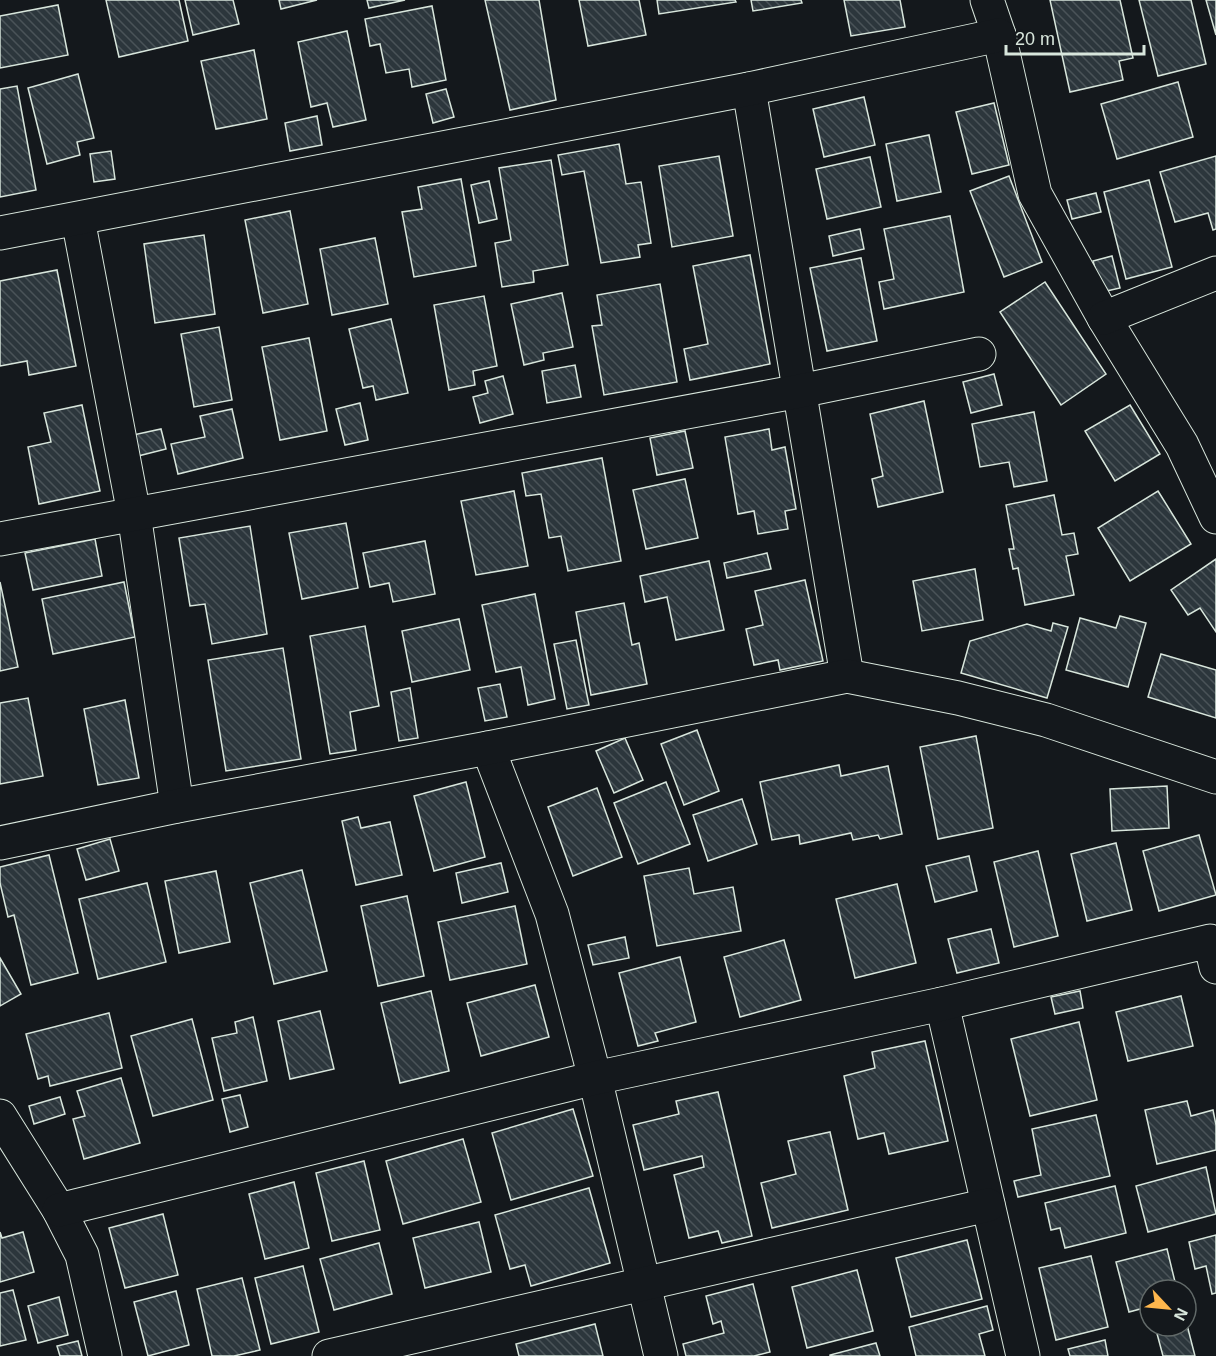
<svg xmlns="http://www.w3.org/2000/svg" width="1216" height="1356" font-family="Arial,sans-serif">
  <defs>
    <pattern id="building-back-hatch" width="6" height="6" patternUnits="userSpaceOnUse" patternTransform="scale(1.5)"><rect width="6" height="6" fill="#2c363c"/><path d="M-1 5l2 2M0 0l6 6M5-1l2 2" fill="none" stroke="#4a5358"/></pattern>
  </defs>
  <rect width="100%" height="100%" fill="#14181c"/>
  <g fill="url(#building-back-hatch)" stroke="#d8e6dc" stroke-width="1.5">
    <path d="M106 0H179L188 41 119 57Z"/>
    <path d="M185 0H233L239 24 193 35Z"/>
    <path d="M279 0H317L281 9Z"/>
    <path d="M367 0H405L369 8Z"/>
    <path d="M485 0H539L556 100 510 110Z"/>
    <path d="M579 0H639L646 35 588 46Z"/>
    <path d="M657 0H735L736 2 659 14Z"/>
    <path d="M751 0H801L802 3 753 11Z"/>
    <path d="M844 0H900L905 27 851 36Z"/>
    <path d="M1050 0H1120L1133 58 1119 61 1123 80 1070 92Z"/>
    <path d="M1139 0H1191L1206 64 1158 76Z"/>
    <path d="M1206 0H1216V35Z"/>
    <path d="M58 5 68 55 0 68V16Z"/>
    <path d="M432 6 446 80 412 87 409 69 386 73 380 44 370 46 365 19Z"/>
    <path d="M347 31 366 120 333 127 327 103 311 107 298 42Z"/>
    <path d="M254 50 267 119 216 129 201 61Z"/>
    <path d="M78 74 94 138 77 142 80 155 47 164 28 88Z"/>
    <path d="M1178 82 1193 137 1117 159 1101 104Z"/>
    <path d="M17 86 36 190 0 197V89Z"/>
    <path d="M446 89 454 117 433 123 426 94Z"/>
    <path d="M864 97 875 145 824 157 813 109Z"/>
    <path d="M994 103 1009 165 972 174 956 112Z"/>
    <path d="M317 116 322 145 290 151 285 123Z"/>
    <path d="M929 135 941 192 897 201 886 144Z"/>
    <path d="M619 144 626 184 641 182 651 243 638 245 640 257 601 263 584 171 562 175 558 155Z"/>
    <path d="M111 151 115 179 94 182 90 154Z"/>
    <path d="M719 156 733 236 672 247 659 166Z"/>
    <path d="M1216 156V229L1213 230 1208 213 1175 222 1160 172Z"/>
    <path d="M870 157 881 207 827 219 816 169Z"/>
    <path d="M551 160 568 265 533 271 534 282 502 287 495 243 511 240 499 168Z"/>
    <path d="M1009 176 1042 262 1004 277 970 191Z"/>
    <path d="M461 179 476 266 414 277 402 212 422 209 418 187Z"/>
    <path d="M1149 180 1172 267 1126 279 1104 192Z"/>
    <path d="M489 181 497 219 479 223 471 185Z"/>
    <path d="M1096 193 1101 212 1072 219 1067 200Z"/>
    <path d="M290 211 308 304 263 313 245 220Z"/>
    <path d="M950 216 964 292 884 309 879 282 894 279 884 229Z"/>
    <path d="M860 229 864 249 833 256 829 236Z"/>
    <path d="M204 235 215 314 155 323 144 244Z"/>
    <path d="M375 238 388 304 332 315 320 249Z"/>
    <path d="M750 255 770 364 690 380 684 349 708 344 693 266Z"/>
    <path d="M1112 256 1120 288 1102 292 1093 261Z"/>
    <path d="M861 258 877 341 827 351 810 268Z"/>
    <path d="M57 270 76 366 29 375 27 361 0 366V281Z"/>
    <path d="M1045 282 1106 374 1061 405 1000 312Z"/>
    <path d="M660 284 677 382 604 395 592 326 602 325 597 295Z"/>
    <path d="M562 293 573 347 543 353 544 360 524 365 511 304Z"/>
    <path d="M484 296 497 366 473 371 475 385 449 390 434 305Z"/>
    <path d="M391 319 408 393 376 400 373 386 363 388 349 329Z"/>
    <path d="M219 327 232 400 194 407 181 334Z"/>
    <path d="M309 338 327 431 280 440 262 347Z"/>
    <path d="M575 365 581 397 547 403 542 371Z"/>
    <path d="M994 374 1002 405 971 413 963 382Z"/>
    <path d="M503 376 513 414 480 423 473 397 488 393 485 381Z"/>
    <path d="M924 401 943 492 878 507 872 479 883 476 870 414Z"/>
    <path d="M360 403 368 440 345 445 336 409Z"/>
    <path d="M82 405 100 491 39 504 28 447 51 442 44 413Z"/>
    <path d="M1130 405 1160 454 1115 481 1085 431Z"/>
    <path d="M232 409 243 458 178 474 171 444 205 437 200 416Z"/>
    <path d="M1034 412 1047 481 1014 487 1009 462 980 467 972 424Z"/>
    <path d="M161 429 166 449 138 456 133 435Z"/>
    <path d="M769 429 772 450 785 447 796 509 785 511 788 529 758 534 754 511 738 514 725 437Z"/>
    <path d="M685 431 693 468 657 475 650 438Z"/>
    <path d="M602 458 621 561 568 571 561 536 549 538 541 494 526 496 522 473Z"/>
    <path d="M685 479 698 538 646 549 633 490Z"/>
    <path d="M514 491 528 566 476 575 461 501Z"/>
    <path d="M1158 491 1191 544 1130 581 1098 528Z"/>
    <path d="M1054 495 1062 535 1074 533 1078 554 1066 556 1074 595 1025 605 1018 568 1013 569 1009 549H1014L1006 505Z"/>
    <path d="M346 523 358 588 302 599 289 533Z"/>
    <path d="M250 526 267 634 212 644 205 604 190 606 179 538Z"/>
    <path d="M95 539 102 576 33 590 25 553Z"/>
    <path d="M425 541 435 594 393 602 389 583 370 587 363 553Z"/>
    <path d="M767 553 771 569 727 578 724 563Z"/>
    <path d="M1216 559V632L1200 608 1188 615 1171 590Z"/>
    <path d="M709 561 724 630 676 640 667 597 645 602 640 576Z"/>
    <path d="M975 569 983 620 922 631 913 581Z"/>
    <path d="M805 580 823 661 780 670 778 660 754 665 746 629 763 625 755 591Z"/>
    <path d="M0 582 18 667 0 671Z"/>
    <path d="M124 582 135 637 53 654 42 599Z"/>
    <path d="M535 594 555 699 528 705 521 667 496 672 482 605Z"/>
    <path d="M624 603 632 645 639 643 647 684 591 695 576 612Z"/>
    <path d="M1120 616 1146 623 1128 687 1066 670 1080 618 1116 628Z"/>
    <path d="M459 619 470 670 412 682 402 631Z"/>
    <path d="M1053 623 1068 627 1047 698 961 673 970 641 1027 624 1051 631Z"/>
    <path d="M365 626 379 706 350 712 356 750 330 754 310 636Z"/>
    <path d="M576 640 589 705 567 709 554 644Z"/>
    <path d="M283 648 301 759 226 771 208 660Z"/>
    <path d="M1161 654 1216 670V718L1148 697Z"/>
    <path d="M500 684 507 717 485 721 478 688Z"/>
    <path d="M410 688 418 738 399 741 391 692Z"/>
    <path d="M28 698 43 776 0 784V703Z"/>
    <path d="M125 700 139 778 98 785 84 709Z"/>
    <path d="M697 730 719 791 684 805 661 744Z"/>
    <path d="M976 736 993 828 938 839 920 747Z"/>
    <path d="M625 738 643 780 614 793 596 751Z"/>
    <path d="M839 765 841 776 888 766 902 834 880 839 878 835 853 840 851 833 800 844 799 835 772 840 760 782Z"/>
    <path d="M466 782 485 857 434 871 414 796Z"/>
    <path d="M666 782 690 844 638 864 614 803Z"/>
    <path d="M1167 786 1169 828 1112 831 1110 789Z"/>
    <path d="M597 788 622 857 573 876 548 807Z"/>
    <path d="M742 799 757 844 708 861 693 815Z"/>
    <path d="M358 817 361 828 390 822 402 875 356 885 342 821Z"/>
    <path d="M1199 835 1216 895 1159 911 1143 851Z"/>
    <path d="M110 839 119 871 86 880 77 849Z"/>
    <path d="M1116 843 1132 910 1087 921 1071 854Z"/>
    <path d="M1038 851 1058 936 1014 947 994 862Z"/>
    <path d="M49 855 78 973 31 985 14 915 8 917 0 883V867Z"/>
    <path d="M969 856 977 891 935 902 926 866Z"/>
    <path d="M501 863 508 892 462 903 456 873Z"/>
    <path d="M689 868 694 894 733 887 741 931 657 946 644 876Z"/>
    <path d="M302 870 327 971 274 984 250 883Z"/>
    <path d="M216 871 230 942 179 953 165 881Z"/>
    <path d="M147 883 166 962 98 979 79 899Z"/>
    <path d="M897 884 916 963 855 978 836 899Z"/>
    <path d="M407 896 424 976 378 986 361 906Z"/>
    <path d="M515 906 527 964 450 980 438 922Z"/>
    <path d="M991 929 999 963 957 973 948 939Z"/>
    <path d="M625 937 629 958 593 965 588 945Z"/>
    <path d="M784 940 801 1000 740 1017 724 957Z"/>
    <path d="M680 957 696 1022 655 1033 658 1041 638 1046 619 973Z"/>
    <path d="M0 958 21 994 0 1006Z"/>
    <path d="M535 985 549 1037 481 1056 467 1003Z"/>
    <path d="M431 991 449 1071 400 1083 381 1003Z"/>
    <path d="M1080 991 1083 1008 1055 1014 1051 997Z"/>
    <path d="M1181 996 1193 1046 1128 1061 1116 1012Z"/>
    <path d="M320 1011 334 1069 290 1079 278 1021Z"/>
    <path d="M109 1013 122 1068 50 1086 48 1076 38 1079 26 1034Z"/>
    <path d="M253 1017 267 1081 224 1091 212 1038 237 1033 235 1022Z"/>
    <path d="M192 1019 213 1100 153 1116 131 1036Z"/>
    <path d="M1079 1022 1097 1100 1030 1116 1011 1039Z"/>
    <path d="M925 1041 948 1141 889 1154 884 1133 858 1139 844 1076 875 1068 872 1052Z"/>
    <path d="M121 1078 140 1143 84 1159 73 1119 85 1116 77 1091Z"/>
    <path d="M718 1092 752 1236 722 1243 718 1231 689 1238 674 1175 704 1167 702 1156 644 1170 633 1125 679 1114 676 1101Z"/>
    <path d="M240 1095 248 1127 230 1132 222 1099Z"/>
    <path d="M60 1097 65 1114 34 1124 29 1106Z"/>
    <path d="M1187 1101 1191 1116 1213 1110 1216 1125V1150L1157 1164 1145 1110Z"/>
    <path d="M573 1109 593 1176 511 1200 492 1133Z"/>
    <path d="M1096 1115 1110 1176 1018 1197 1014 1181 1041 1175 1032 1129Z"/>
    <path d="M830 1132 848 1210 772 1228 761 1183 796 1174 788 1141Z"/>
    <path d="M463 1139 481 1202 403 1224 386 1161Z"/>
    <path d="M364 1161 380 1230 332 1241 316 1173Z"/>
    <path d="M1206 1167 1216 1214 1148 1232 1136 1186Z"/>
    <path d="M294 1182 309 1248 265 1259 249 1194Z"/>
    <path d="M1115 1186 1126 1233 1065 1248 1060 1228 1051 1230 1045 1203Z"/>
    <path d="M589 1188 610 1263 531 1286 525 1265 510 1269 495 1215Z"/>
    <path d="M163 1214 178 1275 125 1288 109 1228Z"/>
    <path d="M479 1222 491 1272 425 1288 413 1238Z"/>
    <path d="M0 1232 2 1238 23 1232 34 1272 0 1282Z"/>
    <path d="M1216 1235V1293L1212 1294 1206 1266 1195 1269 1189 1242Z"/>
    <path d="M967 1240 982 1299 911 1317 896 1258Z"/>
    <path d="M379 1243 392 1294 334 1310 320 1259Z"/>
    <path d="M1167 1249 1177 1290H1150V1321L1148 1322 1144 1308 1129 1312 1116 1262Z"/>
    <path d="M1091 1256 1108 1327 1056 1340 1039 1268Z"/>
    <path d="M303 1266 319 1332 271 1344 255 1278Z"/>
    <path d="M857 1270 873 1331 807 1348 792 1287Z"/>
    <path d="M242 1278 260 1350 234 1356H212L197 1289Z"/>
    <path d="M753 1284 770 1352 754 1356H686L683 1344 724 1333 721 1321 713 1324 706 1296Z"/>
    <path d="M13 1290 26 1340 0 1346V1293Z"/>
    <path d="M176 1291 189 1345 148 1356 134 1302Z"/>
    <path d="M59 1297 68 1335 38 1343 28 1306Z"/>
    <path d="M987 1306 993 1330 979 1334 985 1356H916L909 1327Z"/>
    <path d="M1186 1321 1195 1356H1163L1156 1330 1186 1326Z"/>
    <path d="M595 1324 603 1356H519L516 1344Z"/>
    <path d="M1105 1340 1108 1356H1070L1068 1349Z"/>
    <path d="M78 1341 82 1356H60L57 1346Z"/>
    <path d="M876 1343 880 1356H830V1355Z"/>
  </g>
  <g fill="none" stroke-linecap="round" stroke-linejoin="round">
    <defs>
      <g id="minor">
        <path d="M987 0 999 35 1035 194 1104 318 1182 445 1216 517"/>
        <path d="M749 89 847 676"/>
        <path d="M78 219 134 514 177 806"/>
        <path d="M0 233 749 89 999 35"/>
        <path d="M1104 318 1216 273"/>
        <path d="M0 539 800 391 979 354"/>
        <path d="M488 748 552 914 595 1078 661 1356"/>
        <path d="M0 843 177 806 488 748 847 676 958 698 1046 720 1216 777"/>
        <path d="M942 1004 1023 1356"/>
        <path d="M0 1116 59 1210 82 1255 105 1356"/>
        <path d="M59 1210 595 1078 942 1004 1210 941 1216 967"/>
        <path d="M329 1356 988 1205"/>
      </g>
    </defs>
    <use href="#minor" stroke="#d8e6dc" stroke-width="35"/>
    <use href="#minor" stroke="#14181c" stroke-width="33"/>
  </g>
  <g transform="translate(1168 1308) rotate(116)"><circle r="28" fill="#14181c" stroke="#626a69" stroke-width="1.5"/>
  <path d="M0-4.5L10 22L0 15L-10 22Z" fill="#ffb74d"/>
  <text y="-9" font-size="16" font-weight="bold" text-anchor="middle" fill="#d8e6dc">N</text>
  </g>
  <path d="M1006 45v9h138v-9" fill="none" stroke="#d8e6dc" stroke-width="3"/>
  <text x="1015" y="45" font-size="18" fill="#d8e6dc" stroke="#14181c" stroke-width="4.5" paint-order="stroke">20 m</text>
</svg>
